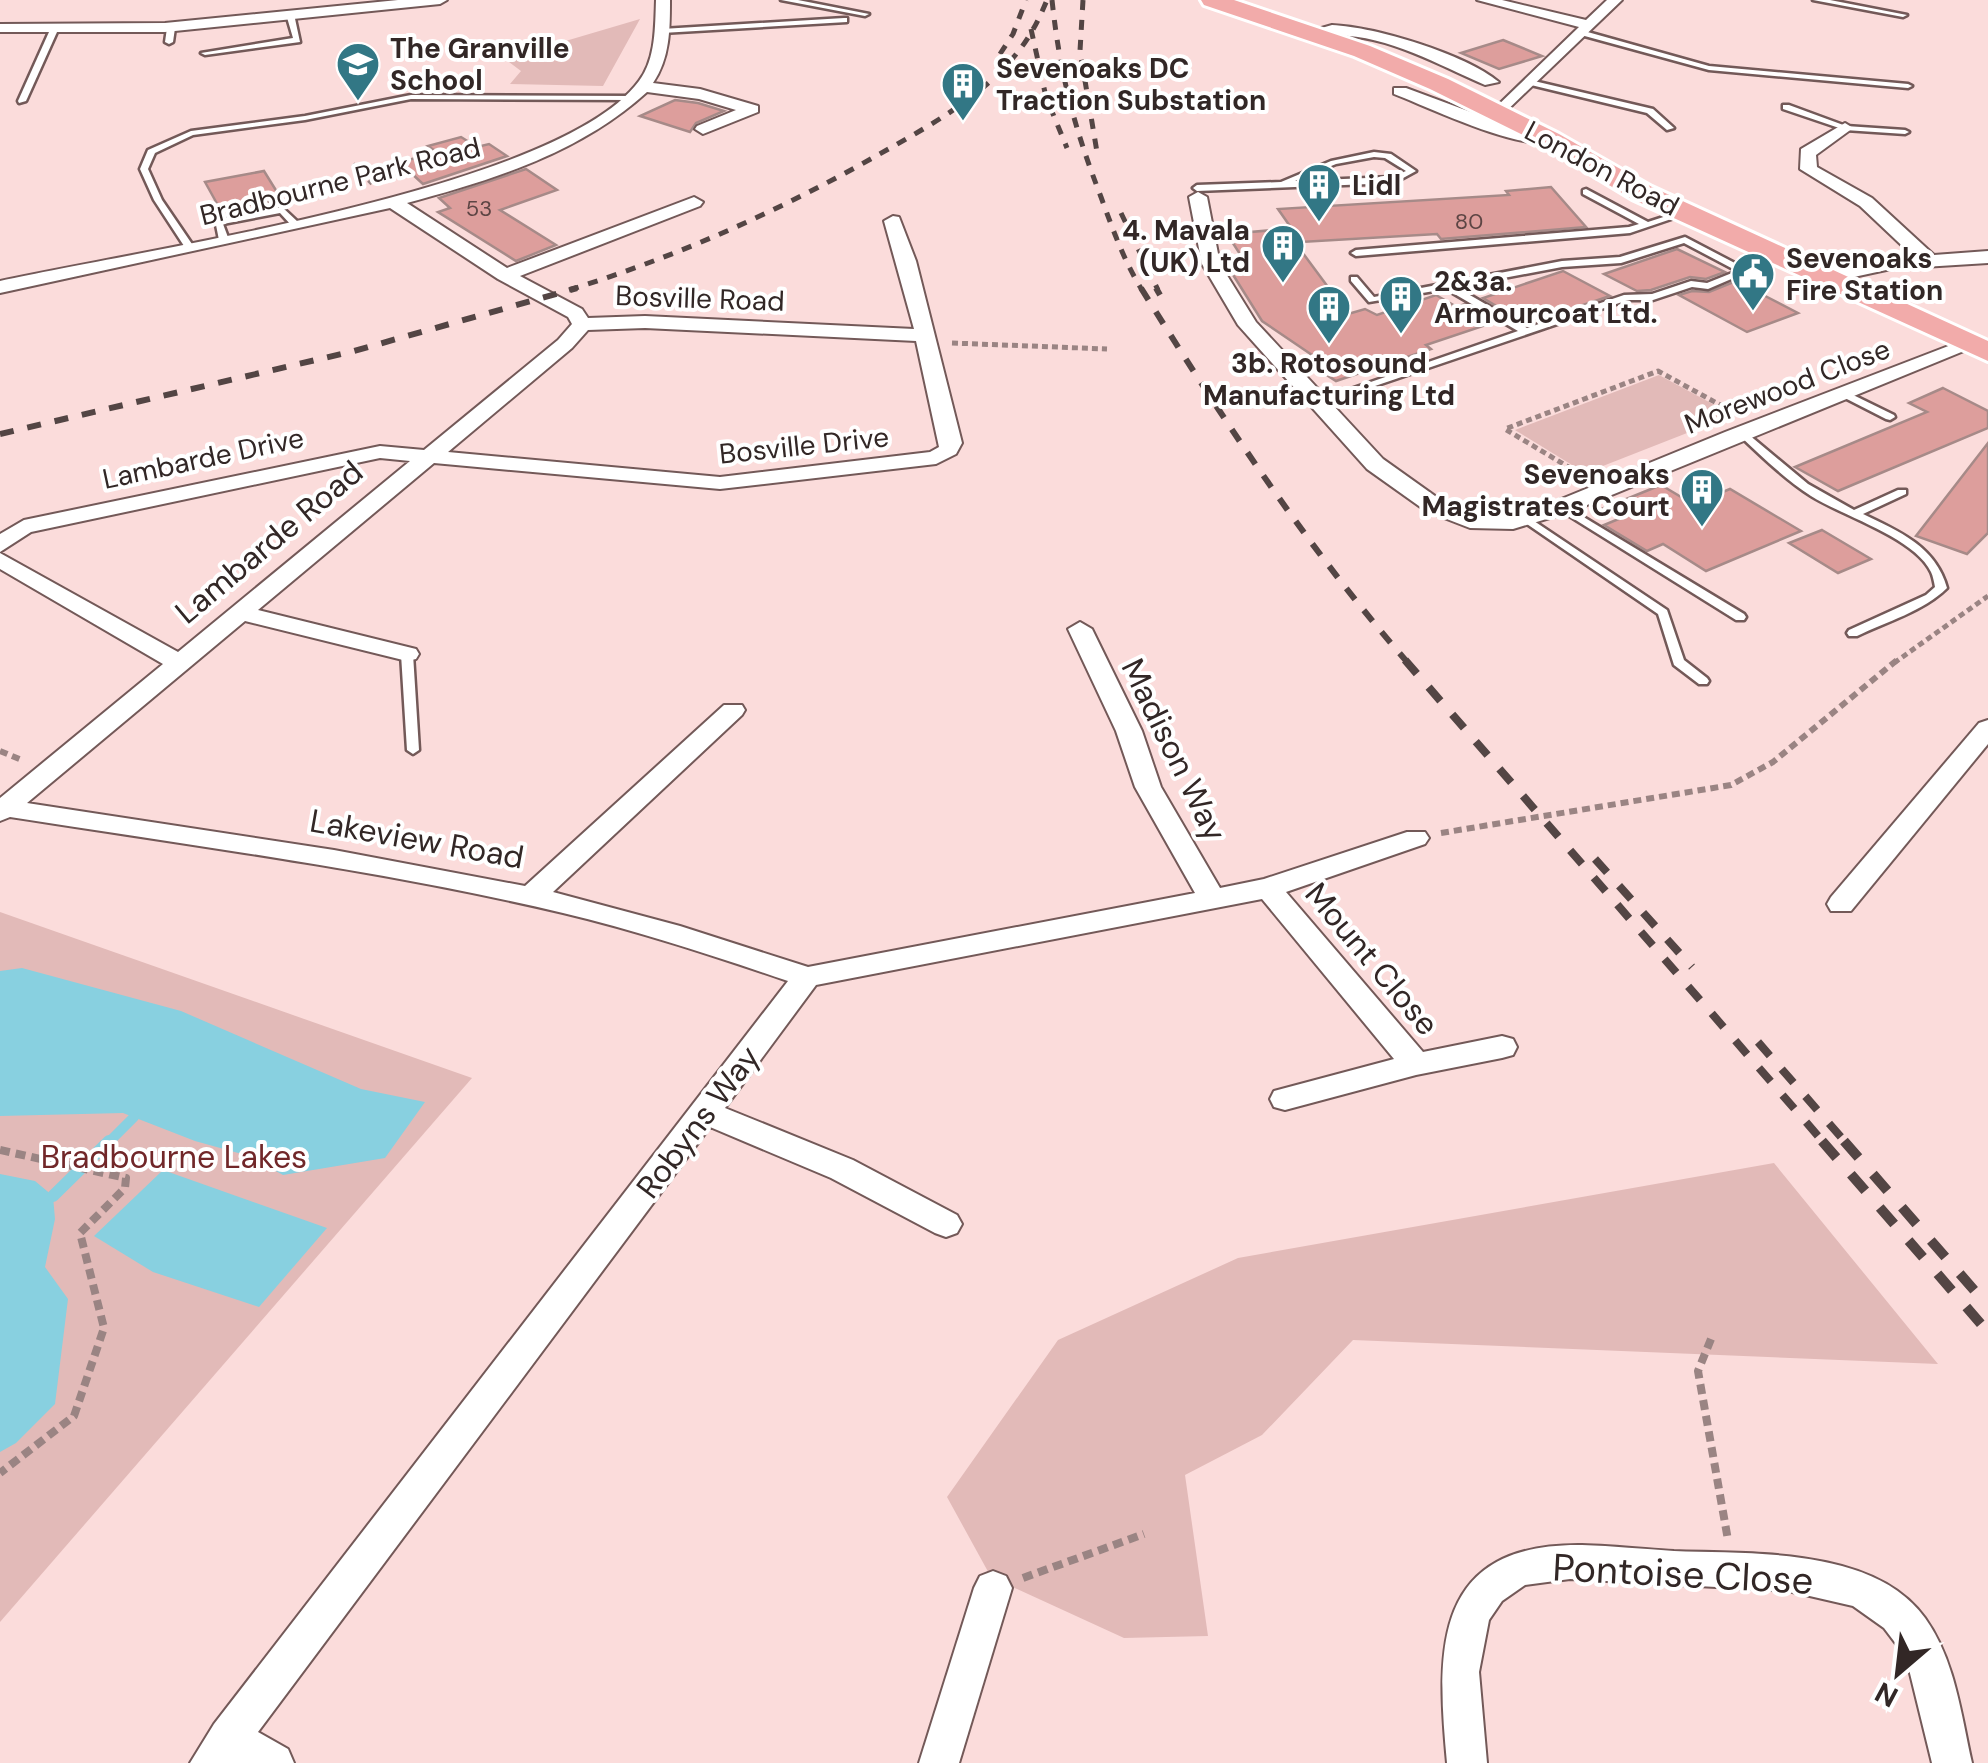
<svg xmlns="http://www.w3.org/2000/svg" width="1988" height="1763" font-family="'DM Sans',sans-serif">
  <rect width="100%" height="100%" fill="#fbdcdb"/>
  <g fill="#e2bab8">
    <path d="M640 19 603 86 510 84 521 71 505 59Z"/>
    <path d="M1659 375 1733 415 1585 473 1515 430Z"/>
    <path d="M0 912 472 1078 0 1622Z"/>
    <path d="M1774 1163 1938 1364 1353 1340 1262 1435 1185 1475 1208 1636 1124 1638 991 1577 947 1497 1058 1340 1238 1258Z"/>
  </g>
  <g fill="#88d0e0">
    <path d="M22 968 181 1011 361 1089 425 1102 385 1158 283 1175 249 1156 195 1141 123 1113 0 1116V971Z"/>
    <path d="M163 1170 327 1228 259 1307 153 1272 94 1236Z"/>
    <path d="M0 1174 35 1181 53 1196 55 1219 45 1267 68 1299 55 1404 16 1443 0 1452Z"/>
  </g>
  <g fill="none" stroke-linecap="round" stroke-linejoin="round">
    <path stroke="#88d0e0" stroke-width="10" d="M107 1144 134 1117"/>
    <path stroke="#88d0e0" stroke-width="12" d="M53 1196 109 1141"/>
  </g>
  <g fill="#dd9e9c" stroke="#a68a88" stroke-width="2.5">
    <path d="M1503 40 1542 56 1499 69 1461 53Z"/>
    <path d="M675 100 698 103 724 111 696 123 690 132 640 116Z"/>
    <path d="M461 137 477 147 489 144 507 156 423 184 399 162 438 153 428 146Z"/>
    <path d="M526 169 557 190 500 210 556 245 516 261 438 212 450 208 439 198Z"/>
    <path d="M264 171 282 200 220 209 205 182Z"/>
    <path d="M1551 187 1586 227 1441 239 1437 234 1301 242 1278 209 1509 195 1506 191Z"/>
    <path d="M1285 229 1348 314 1365 309 1377 315 1436 295 1457 307 1465 304 1495 322 1426 345 1431 349 1336 381 1302 359 1312 355 1262 321 1230 270 1249 268 1227 234Z"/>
    <path d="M1677 249 1725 272 1706 279 1690 277 1651 290 1637 291 1604 274Z"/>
    <path d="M1563 271 1610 296 1538 320 1523 312 1513 316 1483 298Z"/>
    <path d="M1736 281 1798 313 1747 332 1679 295 1692 291 1709 292Z"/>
    <path d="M1943 388 1988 411V428L1838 491 1795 467 1927 412 1909 403Z"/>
    <path d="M1988 443V533L1967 554 1916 536Z"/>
    <path d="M1661 485 1693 504 1730 489 1801 531 1706 571 1663 544 1647 551 1604 525 1621 518 1604 508Z"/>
    <path d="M1822 530 1871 559 1838 573 1789 543Z"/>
  </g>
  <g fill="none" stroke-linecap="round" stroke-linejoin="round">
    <defs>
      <g id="service">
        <path d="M781 0H798L869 14 865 16Z"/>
        <path d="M1813 0H1830L1907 15 1903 17Z"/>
        <path d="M290 12 294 14 300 42 205 55 201 53 293 38 286 14Z"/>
        <path d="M844 18H847V22L662 33 658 31 662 29Z"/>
        <path d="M171 26 175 28 173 42 169 44 165 42 167 28Z"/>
        <path d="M53 30 57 32 26 101 19 103 18 101 49 32Z"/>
        <path d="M1584 31 1709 66 1908 84 1912 86 1908 88 1709 70 1581 35 1580 33Z"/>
        <path d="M1534 81 1653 109 1674 128 1667 130 1647 113 1531 85 1530 83Z"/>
        <path d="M411 95 632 96 636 98 632 100 411 99 305 120 193 135 155 153 148 169 162 200 194 247 189 250 186 249 154 200 140 169 148 150 191 131 305 116Z"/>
        <path d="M1783 105H1789L1846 126 1905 130 1909 132 1905 134 1845 130 1783 109Z"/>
        <path d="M1374 152 1391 154 1416 171 1394 183 1197 191 1193 188 1197 185 1281 182 1331 161ZM1374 157 1385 158 1406 171 1392 177 1295 181 1336 164Z"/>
        <path d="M1586 189 1648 222 1685 210 1689 213 1630 233 1356 256 1351 253 1356 250 1629 227 1639 224 1583 194V190Z"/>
        <path d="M282 207 298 222V226H292L280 213 223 224 229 240 224 243 219 240 215 220Z"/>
        <path d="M1685 237 1750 271 1708 289 1692 287 1653 300H1628L1322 404H1314L1313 402 1518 331 1446 289 1369 302 1351 281V277H1357L1374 297 1562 261 1620 257ZM1684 243 1737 271 1707 283 1691 281 1652 294 1624 295 1527 328 1456 287 1562 267 1621 263Z"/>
        <path d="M1845 391 1894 415 1895 417 1890 420 1886 419 1841 396V392Z"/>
        <path d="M1742 429 1808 484 1854 510 1898 490H1906V494L1863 514C1899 531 1936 547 1947 588 1924 611 1886 622 1857 636H1849L1847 633 1849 630 1926 595 1935 587C1934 582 1933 576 1931 572 1915 538 1843 516 1811 496 1785 479 1761 456 1738 434V430Z"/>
        <path d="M1562 504 1744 614 1746 617 1744 620H1736L1558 509V505Z"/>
        <path d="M1525 515 1667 610 1684 660 1707 678 1709 681 1707 684H1699L1674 665 1658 614 1521 520V516Z"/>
        <path d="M407 650 413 654 419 750 413 754 407 750 401 654Z"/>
      </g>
      <g id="minor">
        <path d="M398 0H447L440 4 165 32H0V24L165 23Z"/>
        <path d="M656 0H670C670 29 670 58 653 83L700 89 758 106V112L703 134 695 129 697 126 736 110 699 99 647 92C580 153 493 180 407 203L507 268 694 197 703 202 700 206 520 276 582 309 588 318 645 316 914 329 884 221 893 216 899 217 916 261 962 443 956 454 936 464 720 489 434 463 258 610 416 649 419 654 416 659 407 661 245 621 27 803 334 850 525 886 724 705H742L745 710 742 715 553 892 680 926 808 967 1195 893 1135 787 1116 731 1068 629 1080 622 1092 629 1142 731 1161 787 1220 888 1264 879 1407 832H1425L1429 838 1425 844 1286 892 1423 1052 1502 1036 1513 1039 1517 1047 1513 1055 1502 1058 1416 1075 1285 1110 1274 1107 1270 1099 1274 1091 1394 1059 1262 899 816 985 725 1108 853 1160 957 1215 962 1224 957 1233 946 1237 935 1233 831 1178 710 1127 258 1732 288 1749 294 1763H190L214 1724 788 981C714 956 639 931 563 913 381 870 195 846 10 817L0 821V798L163 664 0 569V553L178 652 410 461 380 458 31 532 0 552V534L24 520 380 446 424 450 558 340 572 324 568 317 498 279 390 208 0 293V281C140 250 559 190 639 81 656 59 655 26 656 0ZM645 328 916 341 939 447 930 452 720 477 448 452 572 348 588 330Z"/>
        <path d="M1477 0H1502L1586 20 1607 0H1622L1499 118 1493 116V110L1579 27Z"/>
        <path d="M1332 25C1376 27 1465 54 1499 82L1485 85C1431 62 1373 26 1312 38L1304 33Z"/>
        <path d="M1394 88H1406L1530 134H1550L1558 139C1533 158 1426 106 1394 94Z"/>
        <path d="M1845 123 1853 128 1816 155 1817 167 1872 198 1934 255 1988 251V263L1891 269 1826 283V275L1890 258 1914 257 1860 206 1800 169 1801 149Z"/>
        <path d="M1198 192 1207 197 1220 264 1256 322 1383 459 1442 501 1473 514 1512 515 1554 502 1725 432 1964 340 1971 338 1981 344 1570 512 1513 529 1470 528 1426 511 1367 469 1238 325 1202 264 1189 197Z"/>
        <path d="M1988 720V744L1851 911H1831L1827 904 1831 897 1979 723Z"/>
        <path d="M1582 1545C1613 1546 1644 1549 1674 1551 1751 1554 1875 1547 1925 1618 1955 1660 1961 1714 1972 1763H1932L1906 1657 1884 1628 1853 1606 1788 1591 1570 1579 1525 1585 1502 1601 1489 1620 1479 1672 1487 1763H1447C1436 1648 1433 1543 1582 1545Z"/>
        <path d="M993 1571 1006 1576 1012 1588 959 1763H919L974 1588 980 1576Z"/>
      </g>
      <path id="primary" d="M1201 0H1234L1370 46 1448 79 1559 134 1652 187 1988 341V361L1632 199 1541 144 1430 89 1354 56 1204 5Z"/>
    </defs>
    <use href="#service" stroke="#735958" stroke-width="5"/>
    <use href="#minor" stroke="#735958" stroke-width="4"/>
    <use href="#primary" stroke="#fff" stroke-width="6"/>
    <path stroke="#9a8483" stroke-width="4" stroke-dasharray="5 2.5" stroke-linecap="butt" d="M353 164 373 185"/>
    <g stroke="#9a8483" stroke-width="5" stroke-dasharray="6 4" stroke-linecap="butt">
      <path d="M952 343 1107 349"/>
      <path d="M1580 474 1505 429 1658 371 1735 413"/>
      <path d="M1894 663 1988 596"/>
    </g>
    <g stroke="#9a8483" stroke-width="6" stroke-dasharray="8 5" stroke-linecap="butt">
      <path d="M0 751 24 761"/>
      <path d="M1441 833 1731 785 1773 762 1897 660"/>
    </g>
    <g stroke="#9a8483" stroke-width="8" stroke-dasharray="10 6" stroke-linecap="butt">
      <path d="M0 1150 126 1178 125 1188 80 1233 104 1328 74 1416 0 1473"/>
      <path d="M1711 1339 1698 1371 1728 1540"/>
      <path d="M1023 1578 1144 1534"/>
    </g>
    <use href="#service" fill="#fff" fill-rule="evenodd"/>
    <use href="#minor" fill="#fff" fill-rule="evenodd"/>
    <use href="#primary" fill="#f2abaa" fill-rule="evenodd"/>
    <g stroke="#534544" stroke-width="5" stroke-dasharray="10 10" stroke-linecap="butt">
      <path d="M1052 0C1060 75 1074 127 1101 197 1113 230 1124 261 1142 290"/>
      <path d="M1083 0 1080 51 1098 158"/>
      <path d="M1031 29 1046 97 1067 148"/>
      <path d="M1000 54 1013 34 1026 0"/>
      <path d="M1121 213 1158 290"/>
      <path d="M569 290C676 257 779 211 876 156 924 129 976 101 1012 59 1028 41 1038 22 1047 0"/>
    </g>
    <g stroke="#534544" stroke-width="6" stroke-dasharray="14 14" stroke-linecap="butt">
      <path d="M1141 288C1222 418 1306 546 1408 663"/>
      <path d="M1156 288 1160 295"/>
      <path d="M0 434 354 351 577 288"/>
    </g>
    <g stroke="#534544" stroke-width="8" stroke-dasharray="18 18" stroke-linecap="butt">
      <path d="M1405 660 1825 1144"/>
      <path d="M1595 859 1692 967"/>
      <path d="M1758 1042 1847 1144"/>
    </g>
    <g stroke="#534544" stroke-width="10" stroke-dasharray="22 22" stroke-linecap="butt">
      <path d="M1822 1141 1988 1332"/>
      <path d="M1844 1141 1988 1306"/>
    </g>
  </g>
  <defs>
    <symbol id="school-pin" viewBox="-11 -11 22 30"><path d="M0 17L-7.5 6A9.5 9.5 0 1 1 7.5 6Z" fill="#327785" stroke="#fff"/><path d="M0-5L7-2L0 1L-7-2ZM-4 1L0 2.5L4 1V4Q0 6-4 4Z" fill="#fff"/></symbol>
    <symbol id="building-pin" viewBox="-11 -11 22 30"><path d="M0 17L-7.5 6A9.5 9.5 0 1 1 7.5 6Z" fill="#327785" stroke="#fff"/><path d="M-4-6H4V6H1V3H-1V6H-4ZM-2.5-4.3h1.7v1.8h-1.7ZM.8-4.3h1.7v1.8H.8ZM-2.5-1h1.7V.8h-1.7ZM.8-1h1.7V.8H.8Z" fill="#fff"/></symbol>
    <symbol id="civic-pin" viewBox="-11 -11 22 30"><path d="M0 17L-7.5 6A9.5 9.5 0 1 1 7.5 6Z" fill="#327785" stroke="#fff"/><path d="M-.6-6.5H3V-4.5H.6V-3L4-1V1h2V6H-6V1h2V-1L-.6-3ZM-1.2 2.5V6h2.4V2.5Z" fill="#fff"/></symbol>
  </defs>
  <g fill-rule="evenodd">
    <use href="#school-pin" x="333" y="39" width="50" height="68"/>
    <use href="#building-pin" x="938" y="59" width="50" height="68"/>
    <use href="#building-pin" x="1294" y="160" width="50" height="68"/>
    <use href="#building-pin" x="1258" y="221" width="50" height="68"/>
    <use href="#civic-pin" x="1728" y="249" width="50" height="68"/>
    <use href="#building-pin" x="1376" y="272" width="50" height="68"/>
    <use href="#building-pin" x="1304" y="282" width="50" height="68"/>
    <use href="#building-pin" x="1677" y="465" width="50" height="68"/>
  </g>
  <g text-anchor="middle" stroke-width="8" stroke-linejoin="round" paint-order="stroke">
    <g font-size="22" fill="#5d4544">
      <text x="479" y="216">53</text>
      <text x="1469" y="229">80</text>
    </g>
    <g font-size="28" font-weight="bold" fill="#322726" stroke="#fff" text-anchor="start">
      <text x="390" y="58">The Granville<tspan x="390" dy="32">School</tspan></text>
      <text x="996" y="78">Sevenoaks DC<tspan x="996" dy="32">Traction Substation</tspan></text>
      <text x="1352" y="195">Lidl</text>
      <text x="1250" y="240" text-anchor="end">4. Mavala<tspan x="1250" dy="32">(UK) Ltd</tspan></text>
      <text x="1786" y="268">Sevenoaks<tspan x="1786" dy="32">Fire Station</tspan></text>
      <text x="1434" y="291">2&amp;3a.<tspan x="1434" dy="32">Armourcoat Ltd.</tspan></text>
      <text x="1329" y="373" text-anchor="middle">3b. Rotosound<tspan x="1329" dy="32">Manufacturing Ltd</tspan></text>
      <text x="1670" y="484" text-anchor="end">Sevenoaks<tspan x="1670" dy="32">Magistrates Court</tspan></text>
    </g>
    <g font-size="28" fill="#322726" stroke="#fff">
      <text transform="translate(1602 168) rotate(28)" y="10">London Road</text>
      <text transform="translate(340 181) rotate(-14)" y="10">Bradbourne Park Road</text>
      <text transform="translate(700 298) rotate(2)" y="10">Bosville Road</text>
      <text transform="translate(1787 386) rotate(-21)" y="10">Morewood Close</text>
      <text transform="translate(804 445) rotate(-6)" y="10">Bosville Drive</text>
      <text transform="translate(203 458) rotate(-12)" y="10">Lambarde Drive</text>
    </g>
    <g font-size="32" fill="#322726" stroke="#fff">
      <text transform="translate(269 542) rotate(-40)" y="11">Lambarde Road</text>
      <text transform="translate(1174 750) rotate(64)" y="11">Madison Way</text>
      <text transform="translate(417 839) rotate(10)" y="11">Lakeview Road</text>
      <text transform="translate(1372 959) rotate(50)" y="11">Mount Close</text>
      <text transform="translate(698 1122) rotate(-53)" y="11">Robyns Way</text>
    </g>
    <g font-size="32" fill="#712729" stroke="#fff">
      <text x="174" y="1168">Bradbourne Lakes</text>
    </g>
    <g font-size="38" fill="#322726" stroke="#fff">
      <text transform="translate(1683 1574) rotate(3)" y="13">Pontoise Close</text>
    </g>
  </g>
  <g transform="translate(1898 1673) rotate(208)" stroke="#ffffff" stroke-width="8" paint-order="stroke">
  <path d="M0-8L18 38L0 25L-18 38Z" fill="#322726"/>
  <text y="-15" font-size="28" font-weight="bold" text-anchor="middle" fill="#322726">N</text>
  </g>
</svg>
